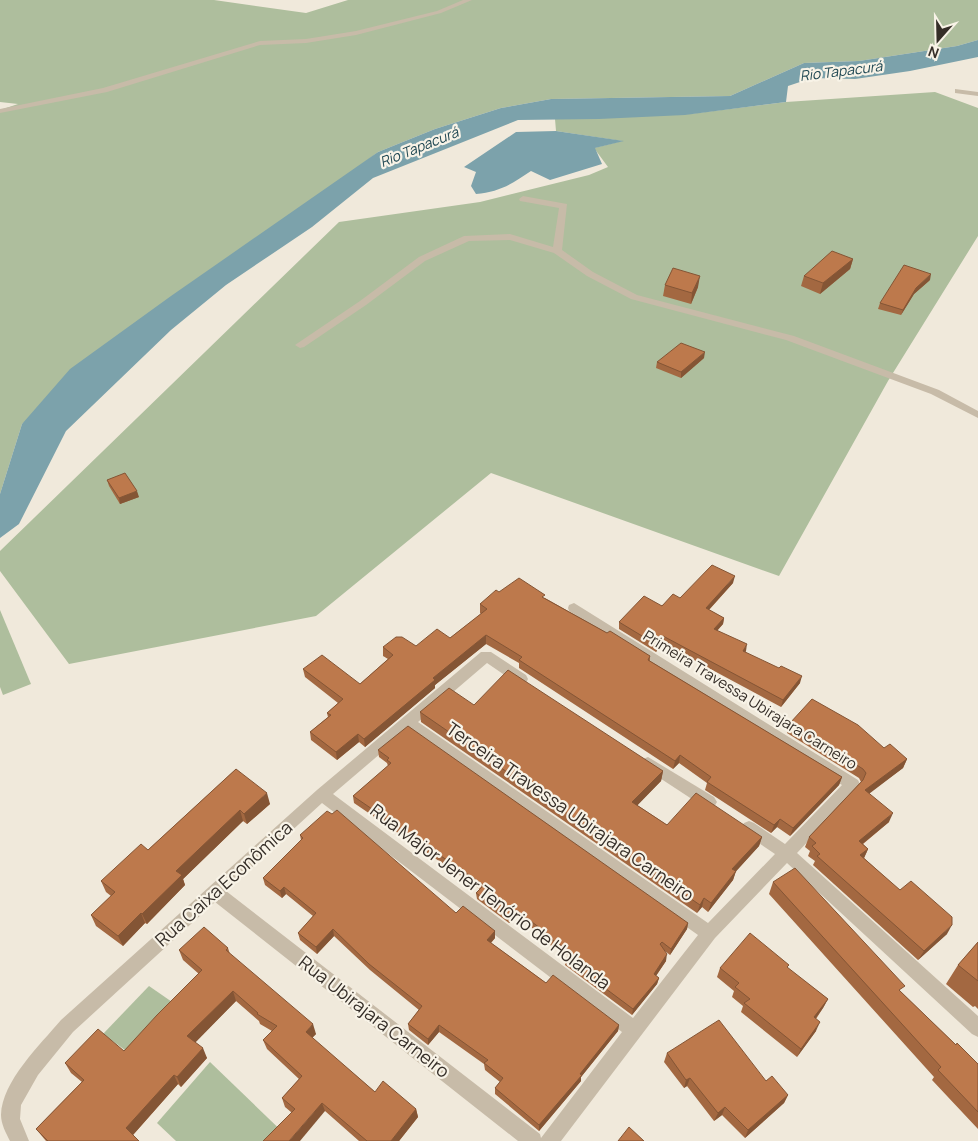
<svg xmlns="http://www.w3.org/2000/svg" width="978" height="1141" font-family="Manrope,sans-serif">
  <rect width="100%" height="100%" fill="#f0e9db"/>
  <g fill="#aebe9d">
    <path d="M0 0H214L306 13 348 0H978V40L957 46 859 61 804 63 730 96 551 99 501 108 435 129 378 152 22 424 0 494V110L18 104 0 102Z"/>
    <path d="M935 92 978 108V236L888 381 779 576 491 473 316 616 69 664 0 571V551L339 222 480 202 589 175 608 167 594 148 622 141 556 131 555 119 689 114 786 102Z"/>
    <path d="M0 610 31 684 3 695 0 687Z"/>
    <path d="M149 986 175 1004 129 1053 103 1034Z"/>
    <path d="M210 1062 292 1141H176L157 1123Z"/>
  </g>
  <g fill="#7ca2ab">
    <path d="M978 40V57L910 71 855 79 812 78 788 86 786 102 685 115 599 119 518 120 373 178 312 227 226 285 171 330 66 431 19 524 0 538V494L22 424 70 369 171 296 378 152 435 129 501 108 551 99 730 96 804 63 859 61 957 46Z"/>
    <path d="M556 131 624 141 595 148 602 164 550 180 531 171C512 184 499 192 476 194L471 186 476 172 464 167 516 132Z"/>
  </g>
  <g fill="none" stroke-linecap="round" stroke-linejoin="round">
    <g fill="#c7bba8" fill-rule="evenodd">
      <path d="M463 0H472L441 13 356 35 306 43 260 45 107 92 0 113V109L103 88 260 41 306 39 356 31 437 11Z"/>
      <path d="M955 89 978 92V96L955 93Z"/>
      <path d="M523 196 567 204 562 250 593 272 637 295 794 336 939 390 978 411V418L931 394 786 340 631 299 587 276 554 253 510 240 469 241 425 261 366 305 304 347 300 348 295 345 360 301 419 257 464 236 510 234 553 247 559 208 520 201 519 199Z"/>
      <path d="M574 603 858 780 860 784 858 788 797 853 978 1016V1037L972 1034 787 863 715 938 561 1141H518L215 902 73 1032 38 1075 21 1105 20 1119 29 1141H10C6 1133 1 1124 1 1115 2 1081 40 1045 61 1020L317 790 481 652H491L526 675 528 679 526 683 521 684 516 683 487 663 418 722 708 923 775 854 744 833 741 828 744 823 749 821 754 823 785 844 842 785 569 611 568 608 569 605ZM408 730 698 935 633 1018 333 794ZM322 803 622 1032 541 1138 540 1134 226 891Z"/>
      <path d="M648 757 714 797 717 802 714 807 709 808 704 807 643 767 641 763 643 759Z"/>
    </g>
  </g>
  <g fill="#a36841">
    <path d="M853 259 850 269 820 294 801 286 804 276Z"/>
    <path d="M930 280 914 294 901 315 878 309 880 303Z"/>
    <path d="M665 285 698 287 691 304 663 296Z"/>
    <path d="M704 358 681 378 656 368 657 362Z"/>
    <path d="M107 480 139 497 120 504 109 486Z"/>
    <path d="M733 583 709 610 724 618 723 624 717 631 746 651 745 652 800 683 781 707 662 643 656 652 619 629V622L680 598Z"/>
    <path d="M499 592 545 598 607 633 650 656V661L842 777 839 785 790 836 777 827 771 833 705 790 707 783 679 763 673 769 519 668V663L486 644 435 685V688L365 747 359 742 337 760 311 740 310 732 328 717 327 713 338 703 305 677 303 669 360 684 388 659 383 656V647L416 646 450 638 481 614 480 613V604Z"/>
    <path d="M474 705 663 771 661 781 637 805 667 825 762 837 759 846 736 871 733 880 708 912 702 907 697 913 421 722 420 712Z"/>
    <path d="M790 723 884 748 907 759 903 768 869 793 889 822 863 844 868 849 864 858 947 934 918 960 813 865 815 861 808 856 810 851 805 847 809 837 861 782 859 778 787 733Z"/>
    <path d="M378 750 688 923 687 929 670 955 665 951 666 961 656 976 659 978 657 984 632 1015 565 965 566 959 569 956 550 945 551 942 516 916 509 923 477 899 476 893 480 889 354 803 353 796 388 766 387 763 379 757Z"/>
    <path d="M236 769 270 804 247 824 243 821 183 879 185 885 147 924 145 923 123 946 96 926 91 915 111 896 106 892 101 881 148 850Z"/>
    <path d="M300 835 456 913 495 931V938L491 943 546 983 619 1025 618 1031 581 1077V1081L539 1131 495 1094V1088L500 1082 485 1070 484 1064 439 1032 428 1045 409 1030 408 1024 419 1010 370 970 334 936 317 954 300 940 298 933 313 916 286 894 282 898 265 885 263 878 301 840Z"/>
    <path d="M773 882 902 993 956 1045 978 1064V1129L932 1080 934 1077 769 894Z"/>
    <path d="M978 942V1009L975 1006 973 1007 946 984 958 965Z"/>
    <path d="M228 948 230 954 316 1034 312 1038 375 1092 416 1109 418 1117 399 1141H359L325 1111 291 1112 285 1107 282 1098 299 1079 267 1049 263 1040 272 1031 260 1024 259 1021 236 1001 195 1042 207 1058 181 1087 178 1084 133 1135 139 1141H46L36 1129 82 1082 71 1073 65 1063 124 1051 199 974 183 960 179 950Z"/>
    <path d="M720 968H787L828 999 823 1008 816 1019V1031L797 1057 741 1012 743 1006 732 997 734 991 717 977Z"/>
    <path d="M667 1053 766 1081 788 1095 784 1103 745 1138 722 1115 714 1121 687 1086 684 1088 664 1062Z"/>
  </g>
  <g fill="#845535">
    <path d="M853 259 850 269 820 294 823 283Z"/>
    <path d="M931 274 930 280 914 294 901 315 903 310 916 288Z"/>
    <path d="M700 276 698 287 691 304 692 293Z"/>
    <path d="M705 352 704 358 681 378V372Z"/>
    <path d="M137 491 139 497 120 504 119 498Z"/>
    <path d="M735 576 733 583 704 615 706 608Z"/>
    <path d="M724 618 723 624 712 636 714 629Z"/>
    <path d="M486 635V644L435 685V688L365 747 364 739 433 678Z"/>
    <path d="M663 636 662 643 656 652 657 645Z"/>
    <path d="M747 644 746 651 741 658 743 651Z"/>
    <path d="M802 676 800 683 781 707 783 700Z"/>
    <path d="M358 734 359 742 337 760 336 752Z"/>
    <path d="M680 755 679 763 673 769 675 761Z"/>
    <path d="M907 759 903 768 861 800 865 790Z"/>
    <path d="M663 771 661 781 631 812 632 802Z"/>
    <path d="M842 777 839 785 790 836 793 828Z"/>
    <path d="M267 793 270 804 247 824 244 814Z"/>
    <path d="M240 810 243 821 183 879 185 885 147 924 142 914 176 871Z"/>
    <path d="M893 813 889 822 855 850 859 841Z"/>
    <path d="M780 819 777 827 771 833 774 825Z"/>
    <path d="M762 837 759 846 730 878 732 869Z"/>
    <path d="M868 849 864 858 860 855Z"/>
    <path d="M736 871 733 880 708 912 711 903Z"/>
    <path d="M284 887 286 894 282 898 280 891Z"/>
    <path d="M704 898 702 907 697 913 700 905Z"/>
    <path d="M516 910V916L509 923V917Z"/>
    <path d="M141 913 145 923 123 946 118 936Z"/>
    <path d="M688 923 687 929 670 955 671 949Z"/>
    <path d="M952 925 947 934 918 960 924 951Z"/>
    <path d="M333 929 334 936 317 954 316 947Z"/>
    <path d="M495 931V938L487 947V940Z"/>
    <path d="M667 954 666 961 653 980 654 974Z"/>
    <path d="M659 978 657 984 632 1015 633 1009Z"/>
    <path d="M233 991 236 1001 192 1046 187 1036Z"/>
    <path d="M828 999 823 1008 810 1026 814 1017Z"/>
    <path d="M820 1022 816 1031 797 1057 801 1049Z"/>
    <path d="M313 1024 316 1034 308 1042 306 1032Z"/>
    <path d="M439 1025V1032L428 1045V1039Z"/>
    <path d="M619 1025 618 1031 581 1077V1081L539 1131V1125Z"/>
    <path d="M203 1048 207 1058 181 1087 177 1077Z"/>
    <path d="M174 1075 178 1084 132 1136 126 1128Z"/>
    <path d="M690 1078 687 1086 684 1088 686 1080Z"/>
    <path d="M788 1095 784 1103 745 1138 748 1130Z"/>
    <path d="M322 1103 325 1111 300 1141H289Z"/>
    <path d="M725 1107 722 1115 714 1121 718 1113Z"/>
    <path d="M416 1109 418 1117 399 1141H391Z"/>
  </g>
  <g fill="#bd794c" stroke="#845535">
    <path d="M832 251 853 259 823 283 804 276Z"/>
    <path d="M904 265 931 274 916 288 903 310 880 303Z"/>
    <path d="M673 268 700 276 692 293 665 285Z"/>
    <path d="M681 343 705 352 681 372 657 362Z"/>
    <path d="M125 473 137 491 119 498 107 480Z"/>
    <path d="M712 565 735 576 706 608 724 618 714 629 747 644 743 651 779 668 781 666 802 676 783 700 663 636 657 645 619 622 644 596 662 606 673 594 680 598Z"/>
    <path d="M519 578 545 595 542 597 607 633 610 631 650 656 648 660 842 777 793 828 780 819 774 825 707 782 711 777 680 755 675 761 519 660 522 657 486 635 433 678 435 680 364 739 358 734 336 752 310 732 331 715 327 713 343 699 303 669 322 655 360 684 393 655 383 647 396 637H402L416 646 437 629 450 638 487 609 480 604 496 590 499 592Z"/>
    <path d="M508 670 663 771 632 802 667 825 696 793 762 837 732 869 736 871 711 903 704 898 700 905 420 712 449 688 474 705Z"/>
    <path d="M812 699 858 725 884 748 890 744 907 759 865 790 893 813 859 841 868 849 860 855 900 890 911 881 952 917V925L924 951 817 856 820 854 812 846 816 843 809 837 863 780 866 773 863 769 790 723Z"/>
    <path d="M408 726 688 923 671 949 662 942 660 944 667 954 654 974 659 978 633 1009 566 959 572 952 551 939 552 937 516 910 509 917 476 893 484 885 482 884 353 796 391 763 387 760 389 758 378 750Z"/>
    <path d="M236 769 267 793 244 814 240 810 176 871 182 875 142 914 141 913 118 936 91 915 115 892 101 881 141 844 148 850Z"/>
    <path d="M337 810 456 913 463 906 495 931 487 940 546 983 553 975 619 1025 580 1074 582 1075 539 1125 495 1088 503 1078 484 1063 488 1060 439 1025 428 1039 408 1024 422 1006 369 964 333 929 316 947 298 933 316 913 284 887 280 891 263 878 303 838 300 835 327 811 332 814Z"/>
    <path d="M795 868 905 986 899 990 956 1045 957 1043 978 1064V1112L938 1070 941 1067 773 882Z"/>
    <path d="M204 927 228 948 226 950 313 1024 306 1032 375 1092 383 1081 416 1109 391 1141H367L322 1103 289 1141H263L295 1109 282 1098 302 1076 263 1040 277 1026 257 1014 258 1013 233 991 187 1036 203 1048 177 1077 174 1075 126 1128 139 1141H48L36 1129 84 1080 65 1063 98 1029 124 1051 157 1015 202 970 179 950Z"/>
    <path d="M750 933 789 965 787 967 828 999 814 1017 820 1022 801 1049 744 1003 750 999 735 987 739 983 720 968Z"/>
    <path d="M978 942V981L958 965Z"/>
    <path d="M719 1020 766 1081 772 1076 788 1095 748 1130 725 1107 718 1113 690 1078 686 1080 667 1053Z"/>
    <path d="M629 1127 644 1141H618Z"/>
  </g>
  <g text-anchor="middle" stroke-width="4.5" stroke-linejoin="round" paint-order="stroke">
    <g font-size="14" font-style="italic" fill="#204853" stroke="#f8f3e7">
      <text transform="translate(841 71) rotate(-7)" y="5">Rio Tapacurá</text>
      <text transform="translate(419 147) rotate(-22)" y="5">Rio Tapacurá</text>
    </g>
    <g font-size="15" fill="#352e28" stroke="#f8f3e7">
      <text transform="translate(750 700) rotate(32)" y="5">Primeira Travessa Ubirajara Carneiro</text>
    </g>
    <g font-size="18" fill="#352e28" stroke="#f8f3e7">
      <text transform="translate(570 812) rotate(35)" y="6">Terceira Travessa Ubirajara Carneiro</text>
      <text transform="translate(224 884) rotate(-42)" y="6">Rua Caixa Econômica</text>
      <text transform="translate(490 897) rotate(37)" y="6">Rua Major Jener Tenório de Holanda</text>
      <text transform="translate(374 1017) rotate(38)" y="6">Rua Ubirajara Carneiro</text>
    </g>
  </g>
  <g transform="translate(938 40) rotate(200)" stroke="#f8f3e7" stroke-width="4" paint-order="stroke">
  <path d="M0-4L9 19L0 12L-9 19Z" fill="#352e28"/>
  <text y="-8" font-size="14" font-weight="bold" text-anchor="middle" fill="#352e28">N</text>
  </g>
</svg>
